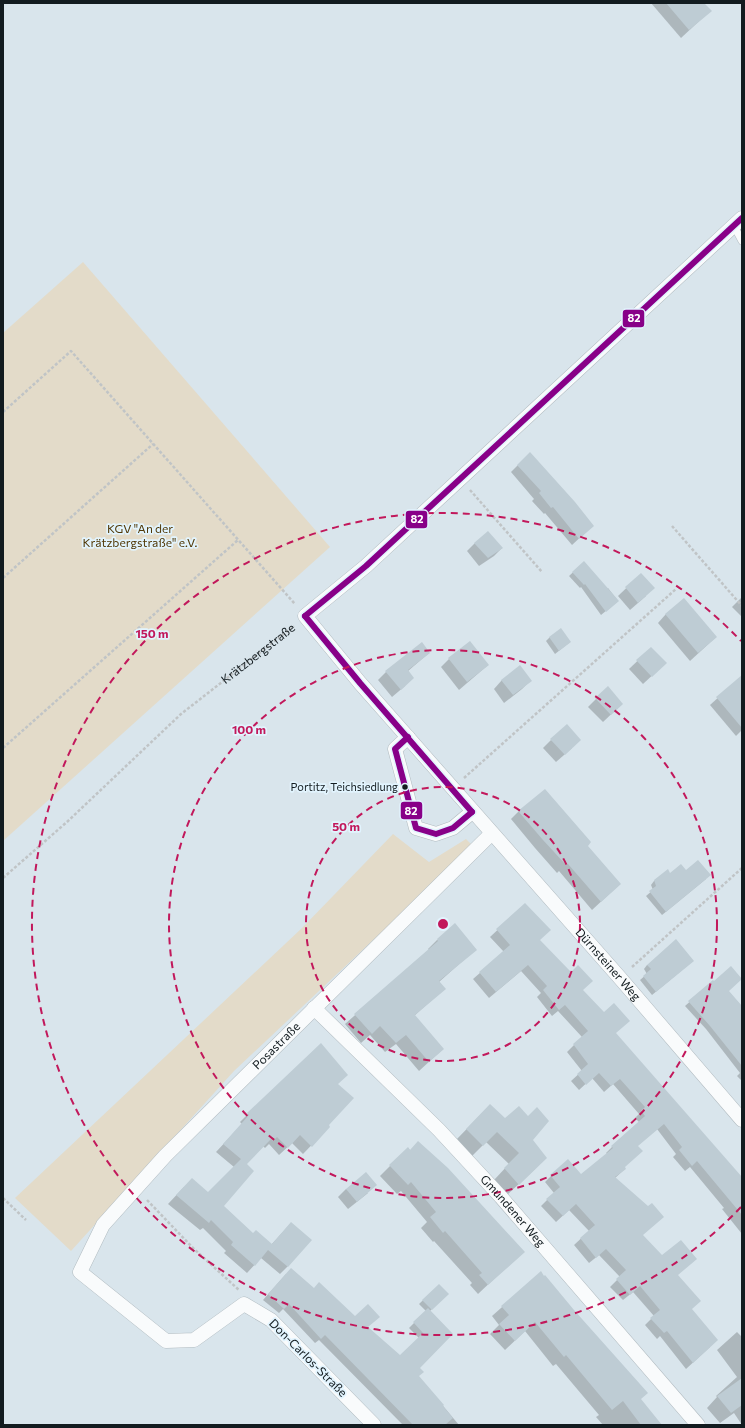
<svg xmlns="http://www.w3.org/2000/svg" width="745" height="1428" font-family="Commissioner,sans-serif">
  <rect width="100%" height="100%" fill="#d9e5ec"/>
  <g fill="#e3dbc9">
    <path d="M83 262 330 547 3 841V333Z"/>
    <path d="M393 834 429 862 466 839 473 846 234 1071 71 1251 15 1198 302 928Z"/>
  </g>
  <g fill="#0003">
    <path d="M651 3H703L710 11 681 38Z"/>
    <path d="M530 453 586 532 572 545 545 513 544 514 532 501 534 499 511 472Z"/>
    <path d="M475 543 502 548 494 556 479 566 467 551Z"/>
    <path d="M584 562 606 589 608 588 618 601 601 615 581 587 580 588 569 576Z"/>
    <path d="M641 574 646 596 630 610 618 596Z"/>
    <path d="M742 597V617L732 607Z"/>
    <path d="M666 614 716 637 690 661 658 623Z"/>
    <path d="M550 637 570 642 555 654 546 641Z"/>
    <path d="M422 644 429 653 408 671 405 686 392 697 378 680 386 672Z"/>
    <path d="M651 648 657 671 643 684 629 669Z"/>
    <path d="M449 659 488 665 459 690 441 667Z"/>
    <path d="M742 676V730L736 736 710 705Z"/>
    <path d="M502 680 530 681 522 689 504 703 494 689Z"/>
    <path d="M607 688 622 704 603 722 588 707Z"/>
    <path d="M551 740 572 748 556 762 543 748Z"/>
    <path d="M519 811 587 846 620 884 592 910 559 871 557 873 535 848 511 819Z"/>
    <path d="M686 871 706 879 662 915 646 896 653 890 651 885 654 881 670 874Z"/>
    <path d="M525 904 539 940 582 990 615 1034 742 1178V1234L722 1209 724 1208 690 1167 685 1171 673 1157 676 1154 657 1129 637 1146 624 1167 625 1169 615 1178 642 1235 677 1276 691 1309 710 1347 686 1369 660 1336 657 1339 645 1325 654 1316 633 1292 623 1300 610 1287 620 1277 599 1255 589 1263 574 1245 589 1231 569 1210 556 1222 541 1206 554 1193 545 1182 551 1176H581L607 1154 606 1153 612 1147 639 1122 635 1118 639 1114 613 1084 604 1092 592 1078 579 1090 571 1081 582 1071 567 1052 582 1037 558 1011 552 1016 537 997 541 993 521 971 489 998 473 979 504 952 490 937Z"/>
    <path d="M437 940 476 949 439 982 444 989 414 1016 443 1049 419 1071 396 1044 385 1052 370 1035 361 1043 345 1024 429 950 428 949Z"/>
    <path d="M647 965H688L652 995 640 980 647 974 644 969Z"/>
    <path d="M713 981 728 991 742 1007V1081L737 1076 740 1073 706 1029 685 1006Z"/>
    <path d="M337 1084 328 1125 329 1127 303 1154 292 1143 279 1155 269 1144 265 1148 263 1146 246 1164 223 1206 253 1234 271 1245 291 1223 288 1266 280 1274 261 1258 247 1273 224 1253 226 1251 203 1228 200 1230 168 1204 184 1187 208 1193 234 1167 216 1152 242 1124 240 1122 248 1114Z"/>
    <path d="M490 1105 505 1120 535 1169 507 1195 494 1180 509 1164 486 1142 472 1156 456 1140Z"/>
    <path d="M408 1148 513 1261 478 1294 470 1285 472 1283 434 1241 433 1242 421 1228 427 1222 401 1191 397 1194 380 1176Z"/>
    <path d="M346 1189 368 1193 348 1209 338 1197Z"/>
    <path d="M540 1273 640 1400 661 1425H603L596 1417 599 1415 556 1364 553 1366 525 1331 505 1350 490 1334 499 1325 492 1316Z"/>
    <path d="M286 1274 314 1289 367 1327 400 1357 419 1338 409 1328 426 1311 419 1304 439 1285 447 1294 430 1311 418 1368V1376L459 1425H403L319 1340 315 1343 283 1309 279 1313 263 1300Z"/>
    <path d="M737 1332 742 1337V1425L734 1413 720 1423 707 1408 717 1397 716 1396 737 1377 717 1350Z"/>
  </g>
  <g fill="#beccd4">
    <path d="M666 3H704L712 11 689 30Z"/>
    <path d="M530 452 575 502 594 526 579 539 553 507 551 508 539 493 541 491 517 465Z"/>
    <path d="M488 531 503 548 488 558 474 543Z"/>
    <path d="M584 561 619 601 606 612 585 584 584 585 572 572Z"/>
    <path d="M641 573 655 588 638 603 625 587Z"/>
    <path d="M684 598 717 637 698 653 665 614Z"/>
    <path d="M561 628 571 642 559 651 549 637Z"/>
    <path d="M470 641 489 665 467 682 448 658Z"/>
    <path d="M422 642 430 653 408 670 414 678 401 690 385 671Z"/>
    <path d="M651 647 667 663 652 677 636 660Z"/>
    <path d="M520 665 532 681 513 695 501 680Z"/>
    <path d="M742 675V728L716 697Z"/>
    <path d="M608 686 623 704 611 715 595 698Z"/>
    <path d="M567 724 581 740 565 755 550 739Z"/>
    <path d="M545 789 591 842 588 846 621 884 601 902 568 864 566 865 543 840 518 811Z"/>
    <path d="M698 860 711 875 666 912 649 891 656 886 654 880 668 869 670 873 681 864 686 870Z"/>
    <path d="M525 903 551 930 540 940 571 972 578 965 593 981 583 990 604 1012 614 1003 630 1021 616 1033 742 1177V1215L697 1161 692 1166 679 1150 682 1147 664 1124 638 1146 643 1151 625 1167 626 1169 615 1177 648 1206 652 1203 664 1217 643 1235 662 1255 681 1240 697 1259 678 1275 701 1301 692 1309 718 1340 693 1363 667 1331 664 1333 650 1318 660 1310 640 1286 630 1295 616 1279 626 1270 606 1249 596 1258 580 1238 595 1225 576 1204 563 1216 546 1199 560 1187 550 1175 568 1159 581 1174 613 1148 611 1146 645 1116 641 1111 645 1107 620 1079 611 1086 599 1073 586 1085 577 1074 588 1064 573 1044 588 1031 565 1005 559 1010 543 990 547 986 528 965 496 992 479 972 510 945 496 929Z"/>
    <path d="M455 923 477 950 439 981 446 989 415 1015 444 1049 429 1062 406 1035 396 1043 380 1026 372 1034 354 1014 438 941 437 939Z"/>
    <path d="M676 939 694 961 656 992 643 976 651 969 647 965Z"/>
    <path d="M731 966 742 979 729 991 742 1006V1066L710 1026 688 1001 713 980 714 981Z"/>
    <path d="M321 1043 348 1075 338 1084 354 1098 329 1125 330 1127 312 1147 300 1135 288 1148 277 1137 273 1141 271 1139 247 1164 254 1171 224 1206 253 1233 256 1230 272 1244 291 1222 312 1240 288 1267 268 1250 255 1266 231 1245 233 1242 211 1220 209 1223 176 1195 192 1178 208 1192 241 1159 223 1144 249 1115 247 1113Z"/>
    <path d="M490 1104 505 1118 519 1106 528 1116 537 1107 549 1121 533 1140 547 1158 519 1185 504 1168 519 1153 497 1132 483 1146 466 1129Z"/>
    <path d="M418 1141 448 1168 525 1252 488 1285 479 1275 482 1273 445 1231 443 1233 430 1217 436 1212 411 1182 408 1185 389 1165 408 1147 410 1150Z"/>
    <path d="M366 1172 377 1185 357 1202 346 1189Z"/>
    <path d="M291 1268 314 1288 319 1282 355 1316 368 1304 380 1317 368 1327 400 1355 423 1333 413 1322 428 1308 453 1334 420 1368 424 1372 419 1376 444 1405 443 1406 453 1418 445 1425H413L325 1335 321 1339 289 1304 284 1309 268 1294Z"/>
    <path d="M541 1271 544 1276 545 1275 574 1310 648 1393 641 1399 662 1425H641L623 1401 612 1410 566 1355 564 1357 535 1322 515 1341 499 1324 509 1315 501 1306Z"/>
    <path d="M439 1284 449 1294 432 1310 422 1300Z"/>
    <path d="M742 1378V1405L731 1413 717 1396Z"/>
  </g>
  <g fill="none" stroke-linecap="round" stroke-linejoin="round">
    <defs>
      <path id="lane" d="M734 226 742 241"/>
      <g id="street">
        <path id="s2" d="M742 218 366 566 305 616 360 683 620 978 742 1120"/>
        <path d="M408 737 395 749 416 828 436 834 453 828 472 812"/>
        <path id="s3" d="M314 1008 439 1130 501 1197 698 1425"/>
        <path id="s4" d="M374 1425 271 1320 244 1304 194 1340 166 1341 80 1272 103 1225 165 1156 491 834"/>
      </g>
    </defs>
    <use href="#lane" stroke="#b1bbc0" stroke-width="8"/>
    <use href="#street" stroke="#b1bbc0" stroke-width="15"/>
    <g stroke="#c0c4c6" stroke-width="2.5" stroke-dasharray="3 2" stroke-linecap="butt">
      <path d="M3 412 71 351 295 604"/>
      <path d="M470 490 542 572"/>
      <path d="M672 526 742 606"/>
      <path d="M3 578 153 444"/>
      <path d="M3 748 238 540"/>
      <path d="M464 778 676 589"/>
      <path id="s1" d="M3 878 68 821 181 714 294 626"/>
      <path d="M632 967 742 868"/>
      <path d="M3 1198 26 1220"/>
      <path d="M147 1200 194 1249 239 1290"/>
    </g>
    <use href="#lane" stroke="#f9fbfc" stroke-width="7"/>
    <use href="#street" stroke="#f9fbfc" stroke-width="14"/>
    <defs>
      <g id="bus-1">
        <path d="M305 616 366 566 742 218"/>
        <path d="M305 616 360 683 472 812"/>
        <path d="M408 737 395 749 416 828 436 834 453 828 472 812"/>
      </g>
    </defs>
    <use href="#bus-1" stroke="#e2f4fe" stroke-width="9"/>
    <use href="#bus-1" stroke="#808" stroke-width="6"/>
  </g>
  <g fill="none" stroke="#c2185b" stroke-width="2" stroke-dasharray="7 5">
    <circle cx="443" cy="924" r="137"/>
    <circle cx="443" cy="924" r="274"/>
    <path d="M741 1207A411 411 0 1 1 741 641"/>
  </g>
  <circle fill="#121b1f" stroke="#e2f4fe" stroke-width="1.5" cx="405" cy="787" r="3.5"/>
  <g text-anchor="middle" stroke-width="3.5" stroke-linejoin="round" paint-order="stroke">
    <g font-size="11" fill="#121b1f" stroke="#e2f4fe" text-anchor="end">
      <text x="398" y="791">Portitz, Teichsiedlung</text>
    </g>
    <g font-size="12" fill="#513806" stroke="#e2f4fe">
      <text x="140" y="533">KGV "An der<tspan x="140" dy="14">Krätzbergstraße" e.V.</tspan></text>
    </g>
    <g font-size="12" fill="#121b1f" stroke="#e2f4fe">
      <text dy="4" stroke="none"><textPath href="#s1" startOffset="340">Krätzbergstraße</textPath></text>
      <text dy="4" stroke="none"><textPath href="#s2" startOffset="1053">Dürnsteiner Weg</textPath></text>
      <text dy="4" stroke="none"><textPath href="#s4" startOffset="680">Posastraße</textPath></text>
      <text dy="4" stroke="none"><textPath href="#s3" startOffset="284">Gmundener Weg</textPath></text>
      <text transform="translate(308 1358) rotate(45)" y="4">Don-Carlos-Straße</text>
    </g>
  </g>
  <circle cx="443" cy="924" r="6" fill="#c2185b" stroke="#e2f4fe" stroke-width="2"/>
  <g font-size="12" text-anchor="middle" font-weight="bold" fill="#c2185b" stroke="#e2f4fe" stroke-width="3.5" stroke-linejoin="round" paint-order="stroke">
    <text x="152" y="638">150 m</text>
    <text x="249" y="734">100 m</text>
    <text x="346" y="831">50 m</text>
  </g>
  <g stroke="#e2f4fe" stroke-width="1.5">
    <rect x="622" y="309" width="23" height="19" rx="4" fill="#808"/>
    <rect x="405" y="510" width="23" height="19" rx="4" fill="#808"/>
    <rect x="400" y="801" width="23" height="19" rx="4" fill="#808"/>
  </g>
  <g font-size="11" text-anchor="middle" font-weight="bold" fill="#fff">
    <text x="634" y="322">82</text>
    <text x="417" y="523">82</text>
    <text x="411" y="815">82</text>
  </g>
  <rect width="745" height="1428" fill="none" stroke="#121b1f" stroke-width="8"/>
</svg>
